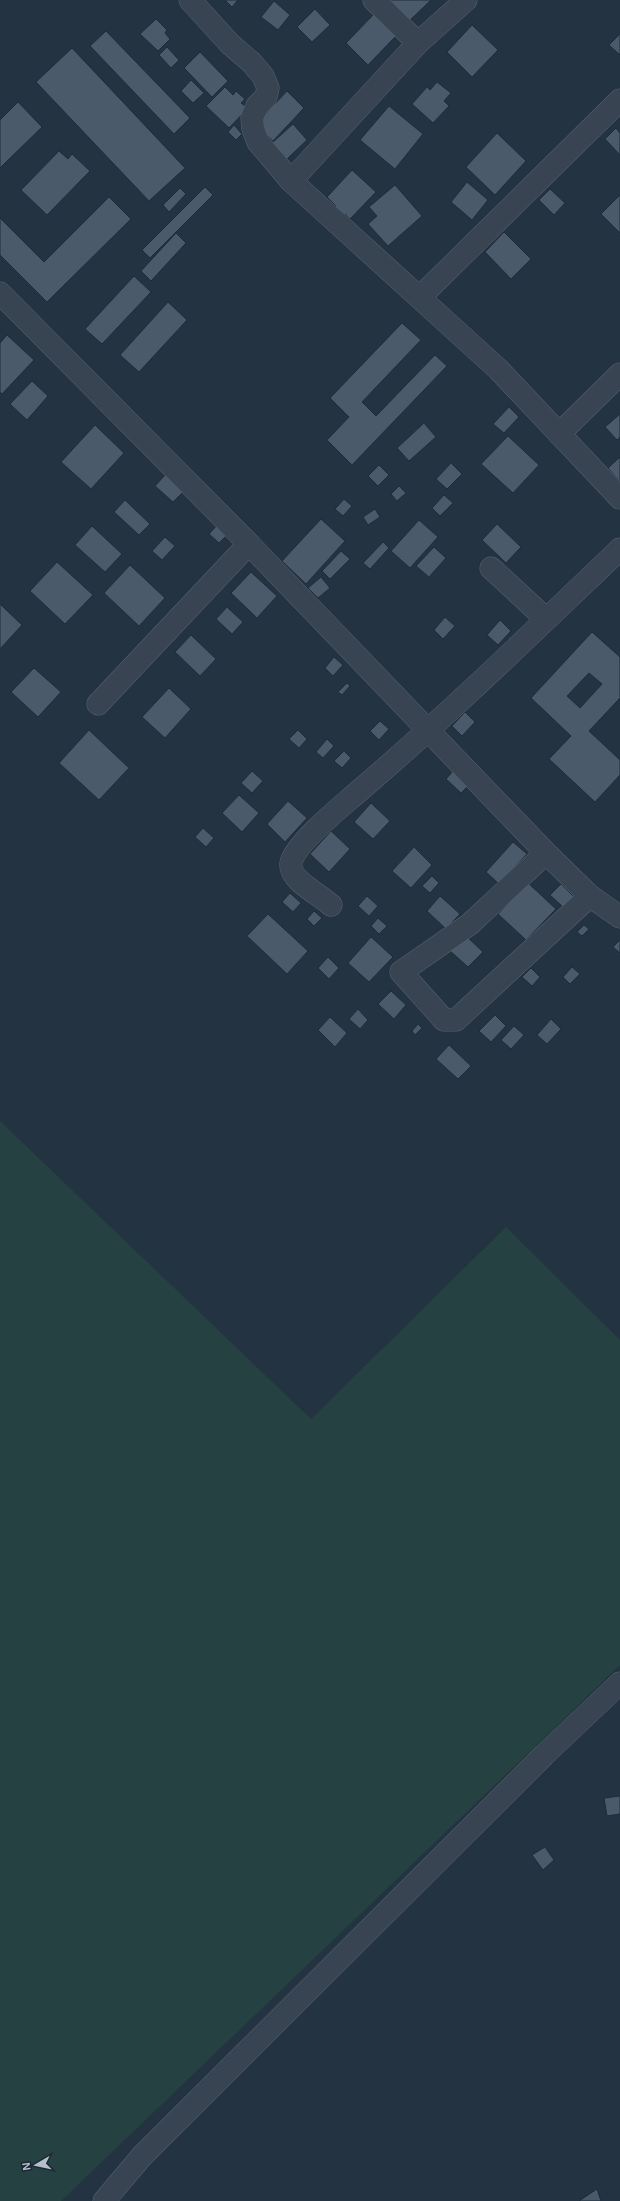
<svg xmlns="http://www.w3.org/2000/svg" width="620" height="2201" font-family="Helvetica,sans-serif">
  <rect width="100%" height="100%" fill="#243341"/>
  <path fill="#264142" d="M0 1121 311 1419 506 1227 620 1340V1665L61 2201H0Z"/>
  <g fill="#4a5a6a" stroke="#1f2b38" fill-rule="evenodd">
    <path d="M225 0H238L232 7Z"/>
    <path d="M380 0H431L404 26Z"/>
    <path d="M274 1 290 15 278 30 261 17Z"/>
    <path d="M315 9 330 25 312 42 297 27Z"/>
    <path d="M374 14 396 36 368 65 346 43Z"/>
    <path d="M156 19 167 30 165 33 170 39 158 51 140 34Z"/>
    <path d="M472 25 498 50 472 77 447 52Z"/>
    <path d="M106 31 190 118 174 134 90 46Z"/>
    <path d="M620 34V55L609 45Z"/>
    <path d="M167 47 179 60 171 68 159 55Z"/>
    <path d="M72 48 185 168 149 201 36 82Z"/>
    <path d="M200 52 228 81 212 97 184 68Z"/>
    <path d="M191 80 204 93 193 103 181 91Z"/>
    <path d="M437 82 451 93 444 101 449 106 433 123 412 104 427 87 430 90Z"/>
    <path d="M225 87 233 95 236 91 245 99 241 103 248 108 229 128 206 106Z"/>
    <path d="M287 91 304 108 273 141 256 124Z"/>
    <path d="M18 102 42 127 0 168V120Z"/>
    <path d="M389 106 423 134 395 169 360 140Z"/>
    <path d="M293 124 307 140 287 159 272 143Z"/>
    <path d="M234 125 242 134 236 140 228 132Z"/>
    <path d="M616 128 620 133V155L605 139Z"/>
    <path d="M497 133 526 161 495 195 466 167Z"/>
    <path d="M59 151 68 159 72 154 90 171 47 215 21 190Z"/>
    <path d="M352 170 376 192 350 219 345 214 342 217 333 209 336 206 327 197Z"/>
    <path d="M467 182 488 200 472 220 451 202Z"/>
    <path d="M395 185 422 216 388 246 368 224 377 216 369 207Z"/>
    <path d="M205 187 213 195 150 258 142 250Z"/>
    <path d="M180 188 186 194 169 212 163 205Z"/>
    <path d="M550 189 565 203 554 215 539 200Z"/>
    <path d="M620 195V233L601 214Z"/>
    <path d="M109 197 131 219 47 302 0 255V218L44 262Z"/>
    <path d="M504 232 531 259 511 279 485 252Z"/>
    <path d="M176 233 186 243 151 281 141 271Z"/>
    <path d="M134 276 151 292 102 344 85 329Z"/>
    <path d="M168 302 187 320 139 372 120 355Z"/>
    <path d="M402 323 421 340 362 402 376 416 435 355 447 366 352 465 327 440 349 417 330 398Z"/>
    <path d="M7 335 34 360 2 394 0 392V343Z"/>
    <path d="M32 381 48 396 27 420 10 404Z"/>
    <path d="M509 407 519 417 504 433 493 424Z"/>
    <path d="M620 414V437L617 440 605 427Z"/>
    <path d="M424 423 436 437 409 461 397 448Z"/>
    <path d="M95 425 124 453 91 489 61 462Z"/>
    <path d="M508 436 539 465 513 493 481 464Z"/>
    <path d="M620 457V482L608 468Z"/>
    <path d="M451 463 462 474 447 489 436 479Z"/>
    <path d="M379 465 389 475 378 486 368 476Z"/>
    <path d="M166 474 184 491 173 502 155 486Z"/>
    <path d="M399 486 406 493 397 501 391 494Z"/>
    <path d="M444 495 453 503 440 516 432 508Z"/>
    <path d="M344 499 352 506 343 516 335 509Z"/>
    <path d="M125 500 150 524 139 535 114 512Z"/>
    <path d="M375 509 380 517 368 525 363 517Z"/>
    <path d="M321 519 345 541 306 584 282 561Z"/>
    <path d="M419 520 438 537 410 568 391 551Z"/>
    <path d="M219 523 229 533 219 543 209 534Z"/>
    <path d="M497 524 521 547 506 563 482 540Z"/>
    <path d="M92 526 122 554 105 572 75 545Z"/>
    <path d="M165 537 175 546 162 560 152 551Z"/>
    <path d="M383 542 389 548 370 569 363 563Z"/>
    <path d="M434 547 446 558 429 577 416 566Z"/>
    <path d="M341 551 350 559 330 579 322 571Z"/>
    <path d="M57 562 93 595 65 624 30 591Z"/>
    <path d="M130 565 165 598 139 626 104 593Z"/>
    <path d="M251 572 277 596 257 618 231 593Z"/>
    <path d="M321 577 330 588 318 598 308 588Z"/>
    <path d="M0 604 22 625 0 649Z"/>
    <path d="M227 607 243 622 232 634 216 619Z"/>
    <path d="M445 617 455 626 443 639 434 630Z"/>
    <path d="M500 620 511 631 498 645 487 635Z"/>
    <path d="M592 632 620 657V698L589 731 620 760V775L595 802 549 759 571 736 531 698ZM589 673 602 684 580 708 567 696Z"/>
    <path d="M191 635 216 659 200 676 175 652Z"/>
    <path d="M334 657 343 665 333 676 325 668Z"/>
    <path d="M34 668 61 692 38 717 11 692Z"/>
    <path d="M347 683 350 686 342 695 338 692Z"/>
    <path d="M169 688 191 709 165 738 142 717Z"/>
    <path d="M465 712 475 722 462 736 452 726Z"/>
    <path d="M380 721 389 729 379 740 370 731Z"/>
    <path d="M89 730 129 768 99 800 59 763Z"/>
    <path d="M298 730 307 739 299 748 289 739Z"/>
    <path d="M327 739 334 746 323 758 316 752Z"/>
    <path d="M344 751 351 758 342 768 334 761Z"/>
    <path d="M252 771 263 781 252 793 241 783Z"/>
    <path d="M453 771 468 786 461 793 446 779Z"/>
    <path d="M239 795 259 813 242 832 222 813Z"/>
    <path d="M288 801 307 818 285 842 267 824Z"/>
    <path d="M371 803 390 821 373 839 354 822Z"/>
    <path d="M203 828 214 838 206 847 195 837Z"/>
    <path d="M331 831 350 849 329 872 310 854Z"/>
    <path d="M513 842 527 854 499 884 486 872Z"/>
    <path d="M414 847 432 865 411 888 392 871Z"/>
    <path d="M432 876 439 883 430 893 422 886Z"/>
    <path d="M527 882 556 909 526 940 498 914Z"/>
    <path d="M561 884 574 897 564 908 550 895Z"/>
    <path d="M290 893 301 903 293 912 282 902Z"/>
    <path d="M367 896 378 906 369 916 358 906Z"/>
    <path d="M440 896 460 914 446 929 427 911Z"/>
    <path d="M314 911 322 918 314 926 307 919Z"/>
    <path d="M268 914 308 951 287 974 247 936Z"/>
    <path d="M378 918 387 926 379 934 371 926Z"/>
    <path d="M584 925 589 929 582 936 577 932Z"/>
    <path d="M463 933 483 952 468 967 448 949Z"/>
    <path d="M371 937 393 957 369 982 348 963Z"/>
    <path d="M620 940V953L613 947Z"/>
    <path d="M328 957 339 968 329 979 318 968Z"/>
    <path d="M572 967 580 974 570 984 563 977Z"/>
    <path d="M531 968 540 977 532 986 522 977Z"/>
    <path d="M391 991 406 1005 394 1019 378 1004Z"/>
    <path d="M358 1009 368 1020 360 1029 349 1019Z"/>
    <path d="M495 1015 506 1026 491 1042 479 1031Z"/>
    <path d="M330 1017 347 1033 335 1047 318 1030Z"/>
    <path d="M551 1019 561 1029 547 1044 537 1035Z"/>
    <path d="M418 1024 422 1028 415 1035 412 1031Z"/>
    <path d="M514 1026 524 1035 511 1049 501 1040Z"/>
    <path d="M449 1045 471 1066 458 1079 436 1059Z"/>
    <path d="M620 1796V1814L607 1816 604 1798Z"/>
    <path d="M545 1847 554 1860 543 1870 532 1855Z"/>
    <path d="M597 2189 601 2201H579Z"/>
  </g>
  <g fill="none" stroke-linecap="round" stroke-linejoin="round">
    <defs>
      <g id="minor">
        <path d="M190 0 230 44 251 62 263 76 268 88 266 97 257 106 252 118 253 129 258 142 291 181 498 369 620 498"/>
        <path d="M374 0 418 43"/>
        <path d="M291 181 418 43 466 0"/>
        <path d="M0 293 249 544 546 853 590 896 620 917"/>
        <path d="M420 297 620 100"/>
        <path d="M559 434 620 374"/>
        <path d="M491 568 546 619"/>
        <path d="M98 704 249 544"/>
        <path d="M546 853 470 924 401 972 444 1020H456L590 896"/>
        <path d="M331 905C321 895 288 880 291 863 294 846 338 809 352 797 445 718 532 633 620 549"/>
        <path d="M104 2201 142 2156 544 1755 620 1683"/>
      </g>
    </defs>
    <use href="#minor" stroke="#56626e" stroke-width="23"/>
    <use href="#minor" stroke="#384451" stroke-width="22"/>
  </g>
  <g transform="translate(36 2165) rotate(261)" stroke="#1d2936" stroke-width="3" paint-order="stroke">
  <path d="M0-3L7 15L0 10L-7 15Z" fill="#b5bfcb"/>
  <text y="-6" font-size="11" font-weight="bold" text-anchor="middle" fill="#b5bfcb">N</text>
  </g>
</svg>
